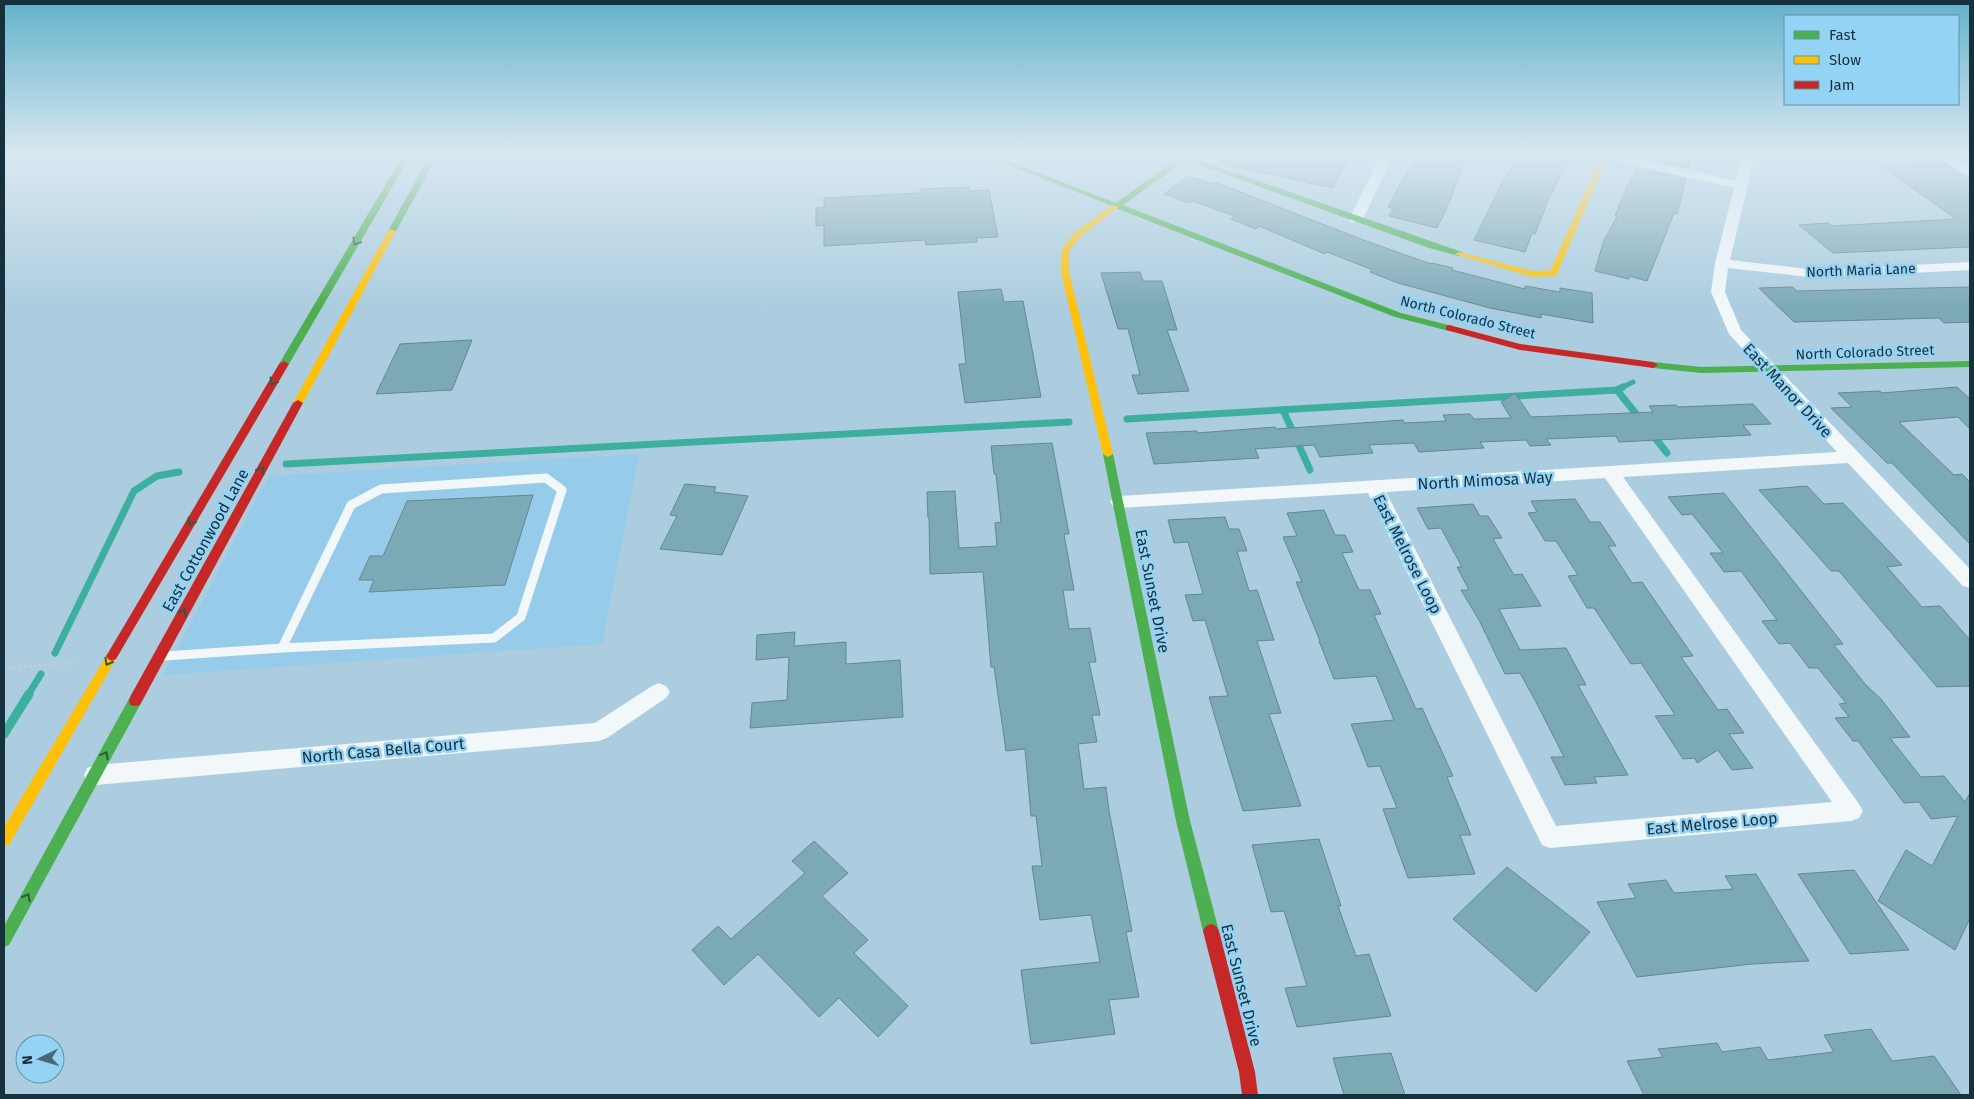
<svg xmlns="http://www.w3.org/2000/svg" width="1974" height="1099" font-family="'Fira Sans',sans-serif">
  <rect width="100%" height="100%" fill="#abcddf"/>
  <path fill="#96cce9" d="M639 454 602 644 163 675 269 476Z"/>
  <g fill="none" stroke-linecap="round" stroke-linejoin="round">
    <path stroke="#3daf9f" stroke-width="5" d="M1621 388 1633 382"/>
    <g stroke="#3daf9f" stroke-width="7">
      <path d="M1617 390 1641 420"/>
      <path d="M1283 410 1310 470"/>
      <path d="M1127 419 1617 390 1623 387"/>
      <path d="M1652 434 1667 453"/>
      <path d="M286 464 1069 422"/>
      <path d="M55 653 134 491 157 476 179 472"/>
      <path d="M28 695 41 674"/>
    </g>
    <path stroke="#3daf9f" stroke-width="9" d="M4 734 29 694"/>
  </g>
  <g fill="#7ca9b6" stroke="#668791">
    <path d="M1219 155H1350L1333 188 1226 165 1219 162Z"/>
    <path d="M1418 155H1438L1464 160 1450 201 1437 228 1389 216 1393 209 1388 207 1408 169 1412 170Z"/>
    <path d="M1519 155H1571L1547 203 1535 234 1532 233 1525 252 1474 240 1499 189Z"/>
    <path d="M1643 155H1690L1688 168 1642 157Z"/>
    <path d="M1944 162 1965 177 1970 178V247L1833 253 1799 225 1828 223 1831 226 1956 219 1880 165Z"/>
    <path d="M1637 168 1686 179 1677 214 1674 213 1647 281 1629 276V279L1595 271 1604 240 1617 217 1615 216 1629 182Z"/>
    <path d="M1188 176 1213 184 1215 182 1366 241 1431 264 1432 263 1453 268 1452 270 1525 289V286L1560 292V288L1592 293 1593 323 1541 314V318L1490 308 1398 283 1370 272 1373 270 1327 252 1325 254 1259 226 1256 229 1231 219 1234 216 1192 201 1190 203 1164 194Z"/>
    <path d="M970 187V191L989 190 998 237 976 238 977 242 926 245 925 240 824 246V225L816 226V208L824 207V198L920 193V189Z"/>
    <path d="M1140 272 1143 281H1162L1177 330H1167L1189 391 1138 394 1132 375H1140L1128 329H1118L1101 273Z"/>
    <path d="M1792 287 1797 291 1970 287V322L1944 323 1939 318 1794 322 1759 288Z"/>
    <path d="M1001 289 1004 302 1023 301 1041 397 965 403 959 364H966L958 292Z"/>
    <path d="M472 340 452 390 376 394 400 344Z"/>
    <path d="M1957 387 1970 399V429L1958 417 1899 422 1954 475 1962 474 1970 482V544L1892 463H1887L1831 408 1852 407 1838 393 1880 391 1881 393Z"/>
    <path d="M1515 393 1531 417 1653 412 1649 406 1676 405 1678 407 1753 404 1771 424 1743 425 1751 435 1619 442 1616 436 1546 439 1551 445 1530 446 1526 440 1480 442 1484 448 1419 452 1414 443 1369 445 1373 453 1320 457 1314 445 1255 449 1259 458 1154 464 1146 433 1197 431V433L1275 427 1276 429 1403 420 1404 423 1446 421 1443 415 1470 414 1474 419 1511 418 1501 402Z"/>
    <path d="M1052 443 1069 534H1064L1074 590H1063L1069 629 1090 628 1096 662H1089L1100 715H1092L1097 742 1078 744 1084 789 1106 787 1109 811 1132 931 1126 932 1139 997 1109 1000 1115 1034 1031 1044 1021 970 1100 962 1091 915 1040 920 1032 866H1042L1036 816H1031L1025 749 1006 751 994 667H991L983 572 930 574 929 518H928L927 492 955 491 959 548 997 546 995 523 1001 522 996 474H994L991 446Z"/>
    <path d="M685 484 716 487 714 492 748 496 722 555 660 549 677 516 670 515Z"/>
    <path d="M1807 486 1824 504 1843 503 1902 565 1887 567 1922 607 1940 606 1970 640V686L1937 687 1839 571H1831L1759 490Z"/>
    <path d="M1724 493 1843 644 1834 645 1865 684 1881 699 1910 737 1890 738 1921 777 1944 776 1965 802 1970 793V918L1955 950 1878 901 1906 850 1932 866 1958 816 1931 819 1919 802 1904 803 1858 741H1853L1835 718 1849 717 1839 704 1846 703 1818 668H1809L1790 643 1779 644 1762 621 1777 620 1741 571 1724 572 1710 553H1723L1692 514 1682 515 1668 497Z"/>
    <path d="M533 495 505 585 369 592 374 580H359L370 556H383L407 501Z"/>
    <path d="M1575 499 1590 522H1600L1616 546H1608L1632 583 1642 582 1693 656 1681 657 1718 710 1727 709 1744 733 1729 734 1753 768 1732 770 1718 750 1697 763 1695 758 1683 759 1655 716 1675 715 1641 663 1631 664 1594 608H1587L1568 576 1578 575 1556 541H1545L1528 513 1537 512 1531 501Z"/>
    <path d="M1473 504 1480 516H1488L1502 538 1493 539 1514 575 1522 574 1541 606 1499 609 1520 650 1566 648 1586 685H1578L1628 775 1594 777 1597 783 1565 785 1551 757H1564L1536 702 1520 673 1505 674 1479 620 1461 590H1469L1457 567H1462L1441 528 1428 529 1417 508Z"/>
    <path d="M1324 510 1335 535H1345L1353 552 1342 553 1359 590H1370L1381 614 1374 615 1416 709 1422 708 1453 776 1447 777 1471 835H1460L1475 874 1408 878 1383 809 1397 808 1380 766 1368 767 1351 724 1394 720 1376 676 1334 679 1319 641H1320L1296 582H1302L1283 537 1297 536 1287 513Z"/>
    <path d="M1225 517 1229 529H1239L1247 551H1237L1249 591 1257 590 1274 640 1257 641 1281 713 1269 714 1301 806 1243 811 1209 697 1228 696 1205 620 1193 621 1185 595 1203 594 1188 542 1174 543 1168 520Z"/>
    <path d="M795 632 794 646 846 642V664L900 660 903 717 750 728 752 703 787 700 789 657 756 660 757 635Z"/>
    <path d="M1319 839 1341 906H1338L1356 956 1369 954 1391 1016 1297 1027 1285 988 1307 986 1284 911 1271 912 1252 845Z"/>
    <path d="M814 841 848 873 822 896 868 940 854 953 908 1006 878 1037 839 998 819 1017 758 954 724 985 692 950 718 926 731 939 805 873 792 861Z"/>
    <path d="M1507 867 1590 932 1536 992 1453 919Z"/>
    <path d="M1854 870 1909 950 1850 954 1798 874Z"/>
    <path d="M1756 874 1809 961 1752 964 1637 977 1597 902 1636 898 1628 884 1666 880 1674 893 1733 889 1725 876Z"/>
    <path d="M1871 1029 1892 1061 1934 1056 1961 1095H1644L1627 1061 1663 1057 1658 1049 1717 1043 1722 1052 1760 1047 1768 1060 1834 1052 1824 1035Z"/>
    <path d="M1391 1053 1405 1095H1344L1333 1058Z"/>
  </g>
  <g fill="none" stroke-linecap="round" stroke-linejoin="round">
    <path stroke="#c3cdd3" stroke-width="3" stroke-dasharray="2.5 2.5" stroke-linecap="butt" d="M4 668 78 663"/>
    <g stroke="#f2f8fa" stroke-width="9">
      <path d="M546 478 562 490 521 617 494 638 282 648 351 505 381 489Z"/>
      <path d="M165 656 282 648"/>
    </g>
    <g fill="#f2f8fa" fill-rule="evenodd">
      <path d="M1381 155H1393L1363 219 1361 222H1351L1349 219Z"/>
      <path d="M1601 155H1623L1736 181 1743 155H1755L1730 260 1817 270 1970 262V270L1817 278 1728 268 1725 292 1741 330 1970 569V588L1963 586 1848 463 1623 477 1859 804 1863 811 1859 818 1851 821 1550 848 1542 845 1368 493 1119 508 1113 506 1110 502 1113 498 1119 496 1837 452 1729 334 1711 292 1715 263 1734 188 1607 159ZM1605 478 1832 802 1556 826 1386 492Z"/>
      <path d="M1938 155H1952L1970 167V176L1966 175Z"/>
      <path d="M659 683 666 686 670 692 666 698 607 738 599 741 95 785 87 782 84 775 87 768 95 765 595 723 652 686Z"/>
    </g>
    <g fill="#4caf50" fill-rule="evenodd">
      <path d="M403 155H411L289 364 287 366H281L279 364Z"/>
      <path d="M430 155H438L396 231 389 233 388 231Z"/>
      <path d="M983 155H993L1116 203 1177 159H1195L1462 252 1463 254 1459 256 1429 248 1194 163H1182L1123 205 1401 313 1452 326 1454 328 1449 331 1395 317 1118 209H1112V206Z"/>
      <path d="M1970 361V367L1701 373 1653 368 1648 365 1653 362 1701 367Z"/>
      <path d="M1108 451 1113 454 1190 821 1219 931 1216 936 1211 938 1206 936 1203 931 1176 821 1103 454Z"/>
      <path d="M135 696 140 697 141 701 140 705 9 945 4 947V926L130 697Z"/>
    </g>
    <g fill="#ffc107" fill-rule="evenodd">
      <path d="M1601 155H1609L1556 276 1532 277 1455 254 1459 252 1532 271H1550Z"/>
      <path d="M1112 205 1119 207 1080 237 1069 251V272L1113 454 1108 457 1103 454 1061 272V251L1074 233Z"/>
      <path d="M389 229 396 231 303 403 298 406 295 405 293 403Z"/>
      <path d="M112 651 116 653 118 656 116 659 9 845 4 846V827L108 653Z"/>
    </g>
    <g fill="#c62828" fill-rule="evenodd">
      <path d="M1449 325 1520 344 1653 362 1658 365 1653 368 1520 350 1446 330V326Z"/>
      <path d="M284 361 289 364 116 659 112 661 108 659 106 656 108 653 279 364Z"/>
      <path d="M298 400 303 403 140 705 135 706 130 705 129 701 130 697 293 403Z"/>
      <path d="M1211 924 1216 926 1219 931 1255 1072 1258 1095H1242L1239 1072 1203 931 1206 926Z"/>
    </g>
  </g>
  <defs><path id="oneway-chevron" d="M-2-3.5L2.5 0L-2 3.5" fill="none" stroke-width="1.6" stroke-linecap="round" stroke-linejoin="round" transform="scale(1.25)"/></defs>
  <g stroke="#2a5c44">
    <use href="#oneway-chevron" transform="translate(356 242) rotate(121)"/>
    <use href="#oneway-chevron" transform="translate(273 382) rotate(121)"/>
    <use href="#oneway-chevron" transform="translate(261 470) rotate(-61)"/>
    <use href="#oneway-chevron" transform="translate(191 522) rotate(121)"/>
    <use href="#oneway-chevron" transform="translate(183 612) rotate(-61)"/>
    <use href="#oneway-chevron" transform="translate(108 662) rotate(120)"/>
    <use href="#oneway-chevron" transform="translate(105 755) rotate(-61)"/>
    <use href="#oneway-chevron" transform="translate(27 897) rotate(-61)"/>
  </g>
  <linearGradient id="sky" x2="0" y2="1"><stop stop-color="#63b2cb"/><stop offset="0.5" stop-color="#d9e8f1"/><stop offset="1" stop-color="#d9e8f1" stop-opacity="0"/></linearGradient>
  <rect width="1974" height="309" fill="url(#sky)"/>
  <g text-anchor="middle" stroke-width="5" stroke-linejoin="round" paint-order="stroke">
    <g font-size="14" fill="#17303d" stroke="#95d3f5">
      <text transform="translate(1861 270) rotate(-2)" y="5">North Maria Lane</text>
      <text transform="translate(1468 317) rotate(14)" y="5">North Colorado Street</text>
      <text transform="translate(1865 352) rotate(-2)" y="5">North Colorado Street</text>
    </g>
    <g font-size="16" fill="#17303d" stroke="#95d3f5">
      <text transform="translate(1788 390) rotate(47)" y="6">East Manor Drive</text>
      <text transform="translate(1485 480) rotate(-3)" y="6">North Mimosa Way</text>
      <text transform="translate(205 540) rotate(-61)" y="6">East Cottonwood Lane</text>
      <text transform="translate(1408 554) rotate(63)" y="6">East Melrose Loop</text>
      <text transform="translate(1153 591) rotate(79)" y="6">East Sunset Drive</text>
      <text transform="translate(383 750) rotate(-5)" y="6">North Casa Bella Court</text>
      <text transform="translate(1712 823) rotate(-5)" y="6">East Melrose Loop</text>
      <text transform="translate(1242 985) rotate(76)" y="6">East Sunset Drive</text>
    </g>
  </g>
  <rect width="1974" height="1099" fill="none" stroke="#17303d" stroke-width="10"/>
  <rect x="1784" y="15" width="175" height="90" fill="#95d3f5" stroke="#6392ab"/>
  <rect x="1794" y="31" width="25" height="8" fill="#4caf50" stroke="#6392ab"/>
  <text x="1829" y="40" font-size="15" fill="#17303d">Fast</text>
  <rect x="1794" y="56" width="25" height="8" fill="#ffc107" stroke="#6392ab"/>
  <text x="1829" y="65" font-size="15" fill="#17303d">Slow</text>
  <rect x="1794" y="81" width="25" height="8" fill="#c62828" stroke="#6392ab"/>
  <text x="1829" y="90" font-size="15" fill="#17303d">Jam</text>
  <g transform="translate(40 1059) rotate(265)"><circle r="24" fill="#95d3f5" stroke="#6392ab"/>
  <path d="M0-4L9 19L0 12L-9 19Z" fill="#4b6776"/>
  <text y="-8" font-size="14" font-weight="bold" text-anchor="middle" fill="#17303d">N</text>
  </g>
</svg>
